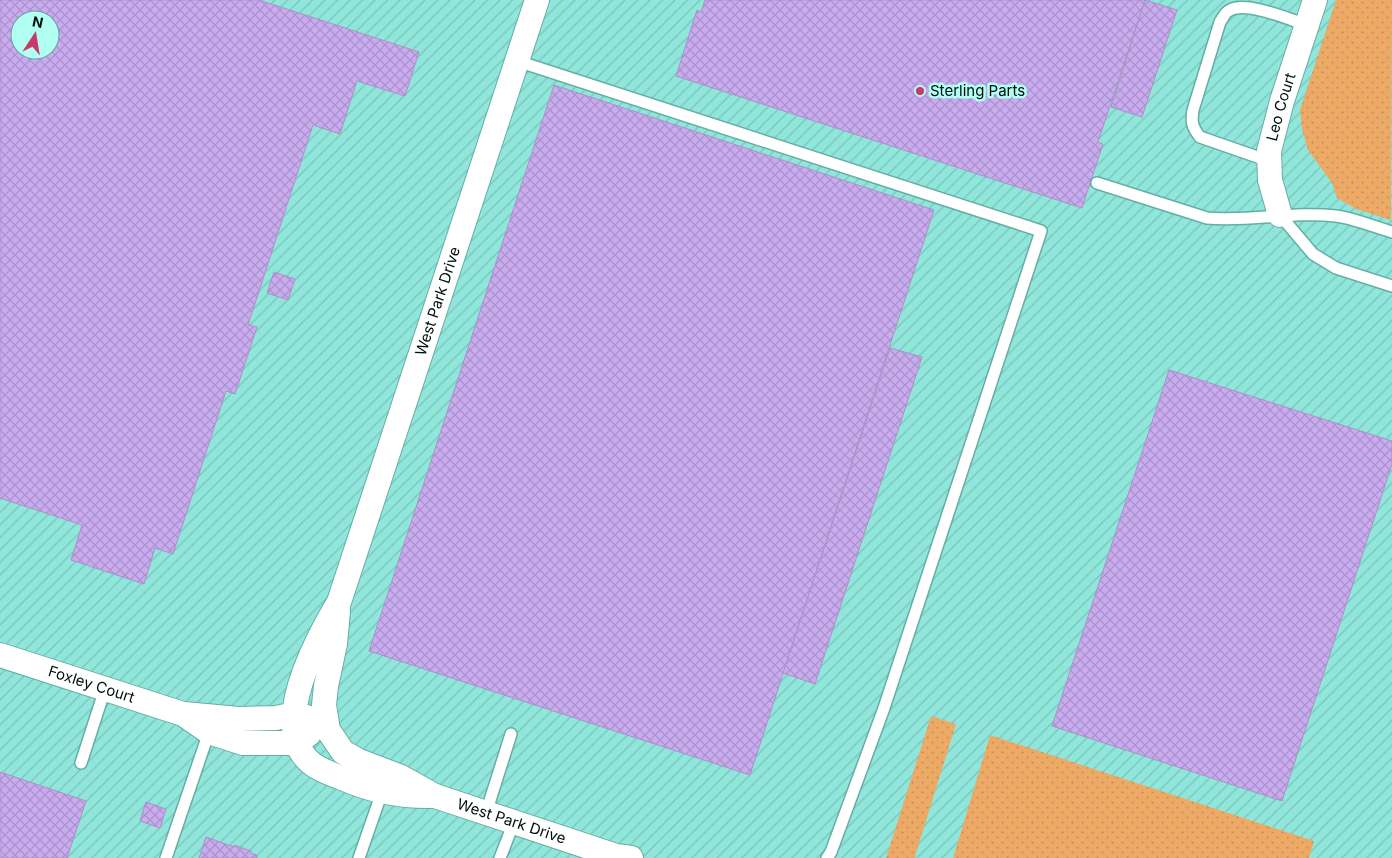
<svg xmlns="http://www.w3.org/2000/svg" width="1392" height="858" font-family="Inter,sans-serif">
  <defs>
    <pattern id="industrial-furrows" width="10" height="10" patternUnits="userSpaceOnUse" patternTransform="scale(1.25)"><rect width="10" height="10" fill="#90e6da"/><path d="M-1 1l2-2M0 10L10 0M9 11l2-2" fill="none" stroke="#7ac4ba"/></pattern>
    <pattern id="grass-dots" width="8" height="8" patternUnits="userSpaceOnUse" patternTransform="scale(1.25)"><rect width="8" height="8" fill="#edaa66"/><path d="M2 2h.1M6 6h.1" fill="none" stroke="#c99157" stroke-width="1.8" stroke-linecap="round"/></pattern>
    <pattern id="building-cross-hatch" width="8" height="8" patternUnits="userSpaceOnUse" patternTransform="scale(1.25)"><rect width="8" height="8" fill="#c9abef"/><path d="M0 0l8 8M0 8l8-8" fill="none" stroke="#ab92cc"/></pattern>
  </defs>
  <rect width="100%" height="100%" fill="#a4f0e6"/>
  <path fill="url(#industrial-furrows)" fill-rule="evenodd" d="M0 0H1392V858H0ZM20 20H50V50H20Z"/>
  <g fill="url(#grass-dots)">
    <path d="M1336 0H1392L1391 220 1356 209 1337 198 1332 183 1308 150 1302 129 1300 110Z"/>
    <path d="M931 716 956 724 915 856 916 858H886Z"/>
    <path d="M990 735 1314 841 1309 858H953Z"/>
  </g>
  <g fill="url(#building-cross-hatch)" stroke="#a992c5" fill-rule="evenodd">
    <path d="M0 0H259L419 52 405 96 357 81 340 134 313 125 248 325 257 327 235 394 226 391 173 554 155 548 144 584 71 560 82 525 0 498ZM20 20H50V50H20Z"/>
    <path d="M705 0H1145L1098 142 1103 144 1082 208 676 76 697 10 701 12Z"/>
    <path d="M1145 0 1177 10 1142 117 1111 107Z"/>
    <path d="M554 85 934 210 750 775 369 651Z"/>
    <path d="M274 272 295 279 288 300 267 293Z"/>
    <path d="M890 348 922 357 815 684 783 673Z"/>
    <path d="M1169 370 1392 441V464L1282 801 1052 726Z"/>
    <path d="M0 772 86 801 67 858H0Z"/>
    <path d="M146 802 166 809 160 828 140 821Z"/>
    <path d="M206 837 234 847V845L251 851V853L257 855V858H199Z"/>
  </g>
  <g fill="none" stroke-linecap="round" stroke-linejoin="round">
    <defs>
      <g id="service">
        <path d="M517 61 1041 231 884 708 831 852 827 858"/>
        <path d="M1269 161 1200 137C1192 127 1191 122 1193 110L1220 22C1223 18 1225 12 1230 10 1247 1 1288 19 1307 25"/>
        <path d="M1097 183 1207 218C1250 222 1293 211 1336 216 1353 218 1375 227 1392 232"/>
        <path d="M1280 215 1313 254 1336 268 1392 286"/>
        <path d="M81 763 105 689"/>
        <path d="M486 813 511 734"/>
        <path d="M166 858 210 729"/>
        <path d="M359 858 383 789"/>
        <path d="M500 858 514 822"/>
      </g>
      <g id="minor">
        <path id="s1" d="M1280 215 1270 180 1269 151 1282 101 1315 0"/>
        <path id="s2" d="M338 611 335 644 326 686 324 705 328 730 343 752 359 761 401 777 435 796 616 856 631 858"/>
        <path id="s3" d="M0 655 183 714 209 732 243 743H297L309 734"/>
        <path d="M184 714 239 719 276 718 295 714 310 718"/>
        <path id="s4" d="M435 796C403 797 371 791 342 778 332 774 319 770 311 763 268 727 317 639 339 602L537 0"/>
      </g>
    </defs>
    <use href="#service" stroke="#64aea5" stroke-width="14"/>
    <use href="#minor" stroke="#64aea5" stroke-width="26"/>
    <use href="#service" stroke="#fff" stroke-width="11"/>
    <use href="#minor" stroke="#fff" stroke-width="24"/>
  </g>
  <circle fill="#c73968" stroke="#b1fef3" stroke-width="2" cx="920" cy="91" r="5"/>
  <g text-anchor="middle" stroke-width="5" stroke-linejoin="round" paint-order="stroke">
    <g font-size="15" fill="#00100d" stroke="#b1fef3" text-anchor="start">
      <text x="930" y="96">Sterling Parts</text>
    </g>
    <g font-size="15" fill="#00100d" stroke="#b1fef3">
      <text dy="5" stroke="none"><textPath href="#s1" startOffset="111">Leo Court</textPath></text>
      <text dy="5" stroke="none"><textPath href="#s4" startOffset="622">West Park Drive</textPath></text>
      <text dy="5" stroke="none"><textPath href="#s3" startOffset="96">Foxley Court</textPath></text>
      <text dy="5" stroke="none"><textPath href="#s2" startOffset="330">West Park Drive</textPath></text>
    </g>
  </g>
  <g transform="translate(35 35) rotate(12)"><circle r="24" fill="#b1fef3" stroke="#6a9f97"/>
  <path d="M0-4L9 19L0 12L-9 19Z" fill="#c73968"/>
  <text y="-8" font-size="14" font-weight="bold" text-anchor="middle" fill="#00100d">N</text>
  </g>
</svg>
